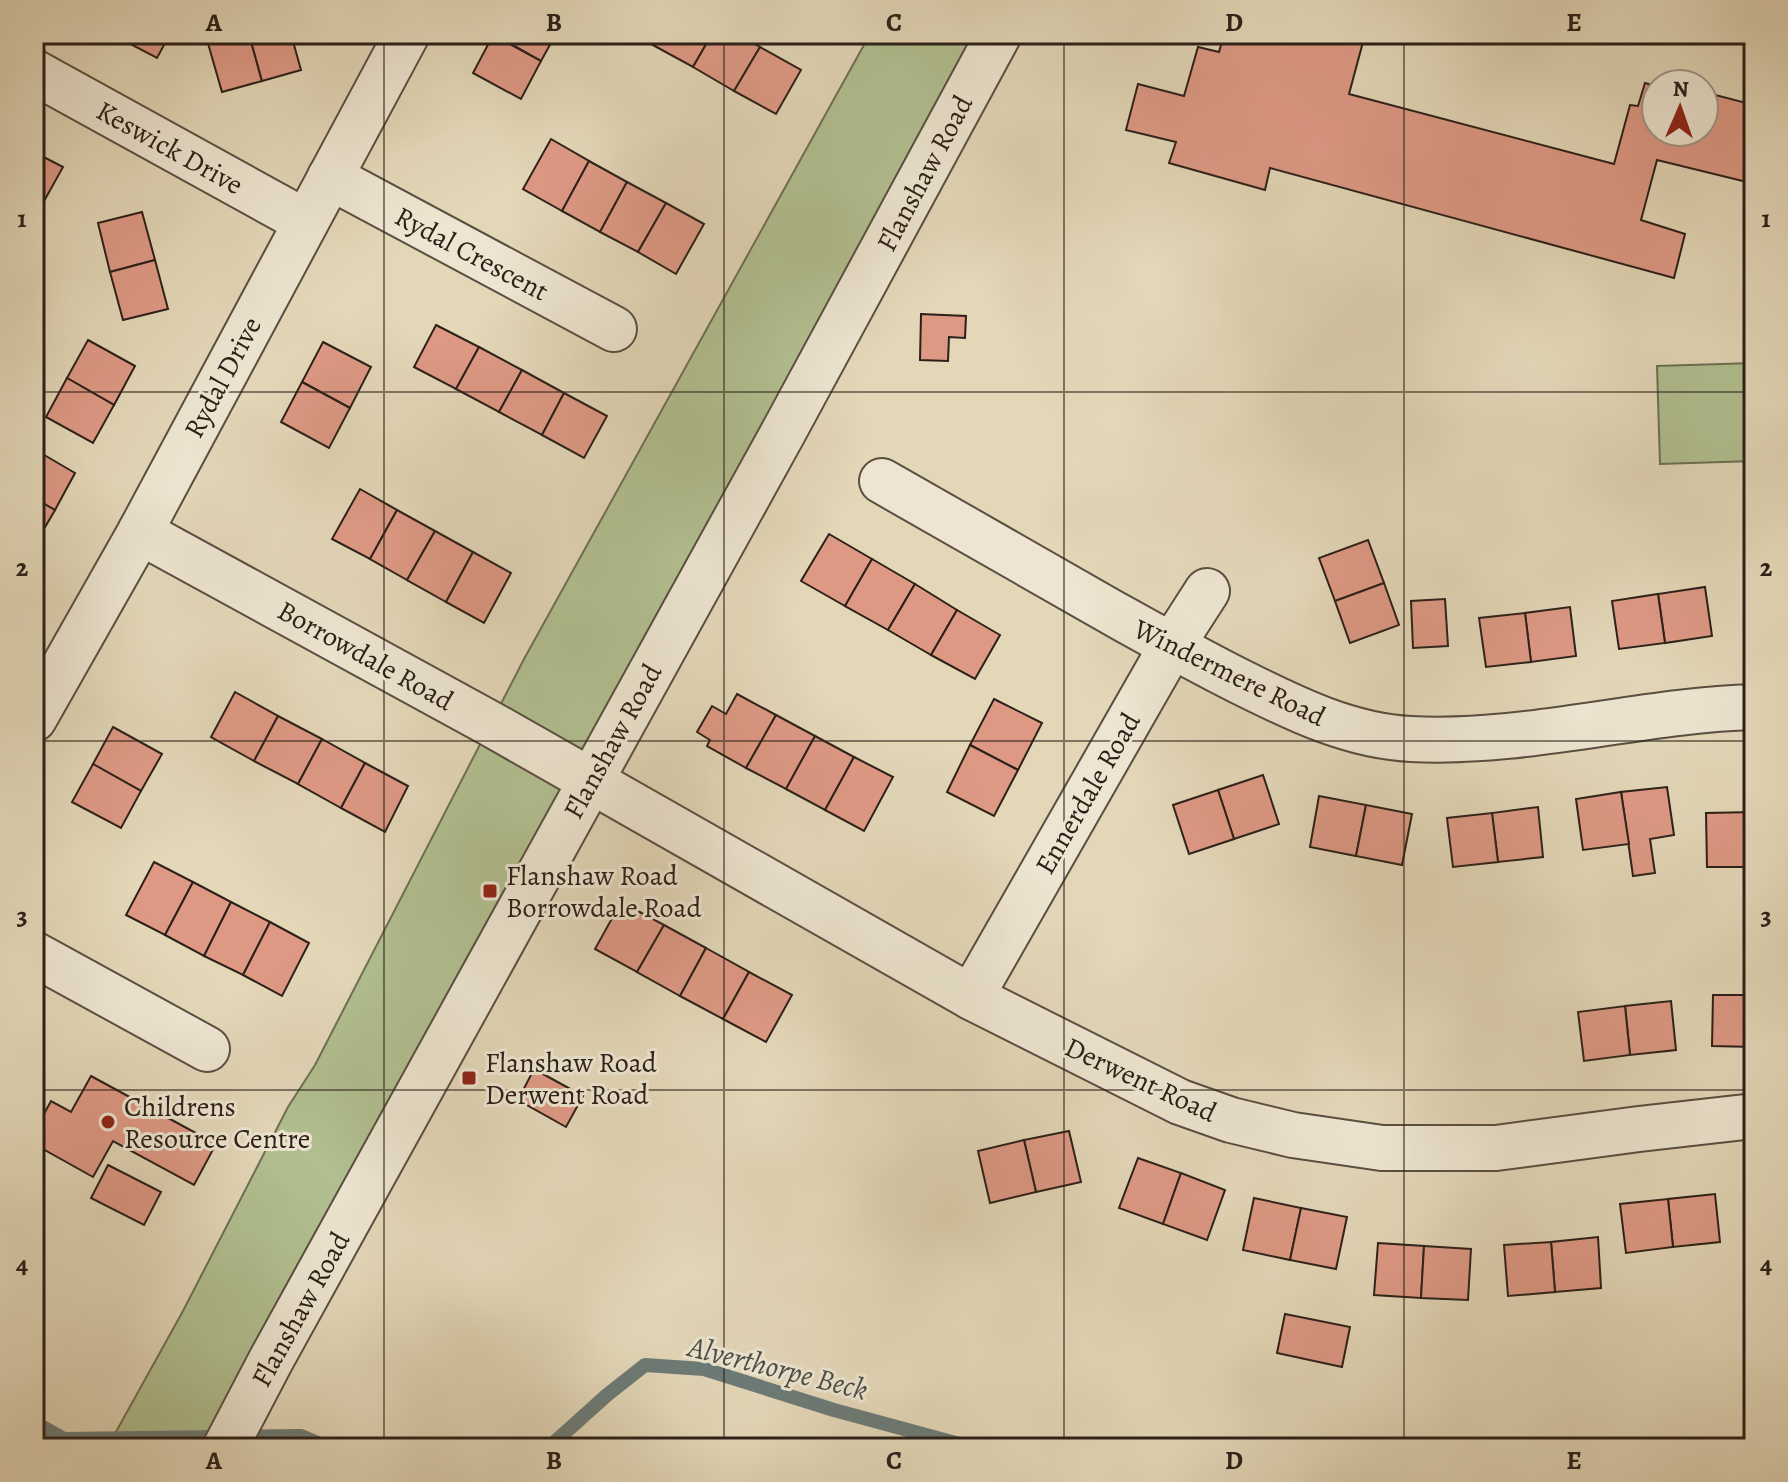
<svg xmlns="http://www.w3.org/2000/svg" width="1788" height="1482" font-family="Alegreya,serif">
  <rect width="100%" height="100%" fill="#e3d7b8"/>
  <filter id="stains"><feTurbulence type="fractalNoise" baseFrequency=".0025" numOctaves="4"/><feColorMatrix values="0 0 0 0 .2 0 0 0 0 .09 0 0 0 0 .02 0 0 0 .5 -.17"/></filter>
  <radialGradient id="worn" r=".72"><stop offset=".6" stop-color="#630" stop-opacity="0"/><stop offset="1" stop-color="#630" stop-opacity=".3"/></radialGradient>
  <g fill="#b1bf90" stroke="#6e7054" stroke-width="2">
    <path d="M870 34H999L225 1448H107L183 1311 288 1107 315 1065 524 659Z"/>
    <path d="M1754 363V461L1660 464 1657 366Z"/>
  </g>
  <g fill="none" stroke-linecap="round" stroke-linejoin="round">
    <g stroke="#6c7b77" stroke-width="14">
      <path d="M34 1422 64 1439 301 1436 329 1448"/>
      <path d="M548 1448 607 1395 645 1365 704 1369 834 1410 974 1448"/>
    </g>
  </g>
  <g fill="#de9985" stroke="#2c2019" stroke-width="2">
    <path d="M121 34H170L157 58 119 38Z"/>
    <path d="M230 34H249L262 81 222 92 207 40Z"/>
    <path d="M249 34H291L301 70 262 81Z"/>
    <path d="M494 34H556L541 61Z"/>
    <path d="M657 34H712L693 67 651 44Z"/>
    <path d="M712 34H737L760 47 734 91 693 67Z"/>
    <path d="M1224 34H1380L1363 42 1349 94 1614 164 1630 105 1638 106 1645 83 1656 86V132H1704V92L1754 105V212L1751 208 1748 195 1751 183 1657 160 1641 220 1685 234 1674 278 1270 168 1265 190 1169 163 1176 142 1126 130 1138 84 1184 96 1198 47 1219 52Z"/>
    <path d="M493 35 541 61 521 99 473 73Z"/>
    <path d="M760 47 801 70 776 114 734 91Z"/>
    <path d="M551 139 589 161 562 211 523 189Z"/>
    <path d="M34 152 63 167 38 212 34 210Z"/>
    <path d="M589 161 627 182 600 232 562 211Z"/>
    <path d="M627 182 666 203 638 252 600 232Z"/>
    <path d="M666 203 704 224 676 274 638 252Z"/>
    <path d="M142 212 155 260 110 272 98 223Z"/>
    <path d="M155 260 168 309 123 320 110 272Z"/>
    <path d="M921 314 966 316 965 338 949 337 948 361 920 360Z"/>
    <path d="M436 325 479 347 456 389 414 367Z"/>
    <path d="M88 340 135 366 114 405 67 378Z"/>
    <path d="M323 342 371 367 350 408 302 382Z"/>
    <path d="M479 347 522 370 499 412 456 389Z"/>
    <path d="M522 370 564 393 542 435 499 412Z"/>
    <path d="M67 378 114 405 93 443 46 417Z"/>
    <path d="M302 382 350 408 329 448 281 422Z"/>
    <path d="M564 393 607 416 584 458 542 435Z"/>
    <path d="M34 449 75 473 55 510 34 498Z"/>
    <path d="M360 489 397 510 370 559 332 539Z"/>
    <path d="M34 498 55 510 34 546Z"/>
    <path d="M397 510 435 531 407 580 370 559Z"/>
    <path d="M435 531 473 552 446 602 407 580Z"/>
    <path d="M829 534 872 559 845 606 801 581Z"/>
    <path d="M1368 540 1384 583 1335 601 1319 558Z"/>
    <path d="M473 552 511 573 484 623 446 602Z"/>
    <path d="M872 559 915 584 888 630 845 606Z"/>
    <path d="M1384 583 1399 625 1350 643 1335 601Z"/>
    <path d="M915 584 957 610 931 655 888 630Z"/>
    <path d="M1705 587 1712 636 1665 643 1658 594Z"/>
    <path d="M1658 594 1665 643 1619 649 1612 601Z"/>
    <path d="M1445 599 1448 646 1413 648 1411 601Z"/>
    <path d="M1570 607 1576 656 1531 662 1525 613Z"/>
    <path d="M957 610 1000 635 975 679 931 655Z"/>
    <path d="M1525 613 1531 662 1486 667 1479 618Z"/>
    <path d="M235 692 278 716 254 761 211 737Z"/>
    <path d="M737 694 776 715 746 768 707 746 710 740 697 732 712 706 726 714Z"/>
    <path d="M994 699 1042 723 1018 770 970 745Z"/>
    <path d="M776 715 815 736 786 789 746 768Z"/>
    <path d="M278 716 322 739 298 784 254 761Z"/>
    <path d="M113 727 162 754 141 791 93 764Z"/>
    <path d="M815 736 854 757 825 810 786 789Z"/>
    <path d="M322 739 365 763 341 808 298 784Z"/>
    <path d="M970 745 1018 770 994 816 947 792Z"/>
    <path d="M854 757 893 777 864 831 825 810Z"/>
    <path d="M365 763 408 786 385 832 341 808Z"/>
    <path d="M93 764 141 791 121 828 72 802Z"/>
    <path d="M1263 775 1279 824 1234 839 1218 790Z"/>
    <path d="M1667 787 1674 835 1650 839 1655 873 1633 876 1621 792Z"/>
    <path d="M1218 790 1234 839 1189 854 1173 805Z"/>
    <path d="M1621 792 1629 844 1583 850 1576 799Z"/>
    <path d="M1319 796 1366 805 1356 856 1310 847Z"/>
    <path d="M1366 805 1412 814 1402 865 1356 856Z"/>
    <path d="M1538 807 1543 857 1498 862 1492 813Z"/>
    <path d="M1754 812V867H1707L1706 813Z"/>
    <path d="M1492 813 1498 862 1453 867 1447 818Z"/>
    <path d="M154 862 193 882 165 935 126 915Z"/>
    <path d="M193 882 231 902 204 956 165 935Z"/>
    <path d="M231 902 270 922 243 975 204 956Z"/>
    <path d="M621 902 664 925 637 972 595 949Z"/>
    <path d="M270 922 309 943 282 996 243 975Z"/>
    <path d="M664 925 706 948 680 996 637 972Z"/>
    <path d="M706 948 749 972 723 1019 680 996Z"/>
    <path d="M749 972 792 995 766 1042 723 1019Z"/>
    <path d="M1713 995H1754V1047L1712 1046Z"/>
    <path d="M1671 1001 1676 1050 1630 1055 1625 1006Z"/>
    <path d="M1625 1006 1630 1055 1584 1061 1578 1012Z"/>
    <path d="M534 1069 583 1096 566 1127 518 1100Z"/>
    <path d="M91 1076 216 1144 194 1185 113 1141 93 1177 34 1144V1132L51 1101 71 1112Z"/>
    <path d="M1069 1131 1081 1182 1036 1192 1024 1140Z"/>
    <path d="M1024 1140 1036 1192 990 1203 978 1151Z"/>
    <path d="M1138 1158 1181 1173 1163 1224 1119 1208Z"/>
    <path d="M108 1165 161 1192 144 1225 91 1198Z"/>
    <path d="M1181 1173 1225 1190 1207 1240 1163 1224Z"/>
    <path d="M1715 1194 1720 1242 1673 1247 1668 1199Z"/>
    <path d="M1254 1198 1301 1208 1290 1260 1243 1250Z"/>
    <path d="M1668 1199 1673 1247 1626 1253 1620 1204Z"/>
    <path d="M1301 1208 1347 1217 1336 1269 1290 1260Z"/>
    <path d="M1598 1237 1601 1288 1555 1292 1551 1242Z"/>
    <path d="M1551 1242 1555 1292 1508 1296 1504 1245Z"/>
    <path d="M1378 1243 1424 1246 1421 1298 1374 1295Z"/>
    <path d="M1424 1246 1471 1249 1468 1300 1421 1298Z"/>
    <path d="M1285 1314 1350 1327 1342 1367 1277 1353Z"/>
  </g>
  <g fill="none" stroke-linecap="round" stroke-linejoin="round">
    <defs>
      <g id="minor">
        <path d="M34 72 306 222"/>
        <path d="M330 177 614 329"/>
        <path d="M882 481C959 525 1036 569 1113 613 1156 637 1197 660 1241 682 1295 709 1350 736 1411 739 1526 745 1640 710 1754 707"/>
        <path d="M140 532 491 724 971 997 1180 1102 1231 1120 1293 1135 1382 1148H1496L1639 1129 1754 1116"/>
        <path d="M34 719 140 532 407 34"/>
        <path d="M34 954 207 1049"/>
        <path d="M971 997 1171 647 1207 591"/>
        <path d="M225 1448 271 1360 784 431 999 34"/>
      </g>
    </defs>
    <use href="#minor" stroke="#5a4e41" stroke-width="48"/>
    <use href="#minor" stroke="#ede5d1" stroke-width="44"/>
  </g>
  <path fill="none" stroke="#2c2019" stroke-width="2" stroke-opacity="0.55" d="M384 34V1448M724 34V1448M1064 34V1448M1404 34V1448M34 392H1754M34 741H1754M34 1090H1754"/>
  <g fill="#8f2418" stroke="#ede5d1" stroke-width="3">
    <rect x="482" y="883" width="16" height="16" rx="4"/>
    <rect x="461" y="1070" width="16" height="16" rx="4"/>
    <circle cx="108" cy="1122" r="8"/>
  </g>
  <g text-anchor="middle" stroke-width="6" stroke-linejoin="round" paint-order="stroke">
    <g font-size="28" fill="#2c2019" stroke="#ede5d1">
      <text transform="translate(170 147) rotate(29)" y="10">Keswick Drive</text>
      <text transform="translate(924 173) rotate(-62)" y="10">Flanshaw Road</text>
      <text transform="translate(472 253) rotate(28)" y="10">Rydal Crescent</text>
      <text transform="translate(222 377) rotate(-62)" y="10">Rydal Drive</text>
      <text transform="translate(366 655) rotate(29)" y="10">Borrowdale Road</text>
      <text transform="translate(1230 672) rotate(26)" y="10">Windermere Road</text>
      <text transform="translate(612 741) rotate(-61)" y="10">Flanshaw Road</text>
      <text transform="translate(1087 793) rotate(-60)" y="10">Ennerdale Road</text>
      <text transform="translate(1141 1079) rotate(25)" y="10">Derwent Road</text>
      <text transform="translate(300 1309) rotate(-61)" y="10">Flanshaw Road</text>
    </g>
    <g font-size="28" fill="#2c2019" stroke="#ede5d1" text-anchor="start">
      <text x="506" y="885">Flanshaw Road<tspan x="506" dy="32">Borrowdale Road</tspan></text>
      <text x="485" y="1072">Flanshaw Road<tspan x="485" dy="32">Derwent Road</tspan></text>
      <text x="124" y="1116">Childrens<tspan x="124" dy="32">Resource Centre</tspan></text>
    </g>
    <g font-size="30" font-style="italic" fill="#4c4e48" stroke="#ede5d1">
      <text transform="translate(778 1368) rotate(14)" y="10">Alverthorpe Beck</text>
    </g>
  </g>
  <rect width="1788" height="1482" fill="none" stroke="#e3d7b8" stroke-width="88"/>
  <g transform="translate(1680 108) rotate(2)"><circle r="38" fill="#ede5d1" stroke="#a09687" stroke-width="2"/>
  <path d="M0-6L14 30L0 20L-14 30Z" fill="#8f2418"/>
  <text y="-12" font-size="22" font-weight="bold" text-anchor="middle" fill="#2c2019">N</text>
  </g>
  <rect x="44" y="44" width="1700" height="1394" fill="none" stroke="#2c2019" stroke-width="3"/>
  <g font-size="26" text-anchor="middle" font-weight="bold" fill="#2c2019">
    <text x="214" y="31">A</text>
    <text x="554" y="31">B</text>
    <text x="894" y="31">C</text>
    <text x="1234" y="31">D</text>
    <text x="1574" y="31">E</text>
    <text x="22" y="227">1</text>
    <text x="1766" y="227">1</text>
    <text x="22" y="576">2</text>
    <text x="1766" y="576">2</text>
    <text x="22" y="924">3</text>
    <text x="1766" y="924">3</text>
    <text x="22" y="1273">4</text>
    <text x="1766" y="1273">4</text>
    <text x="214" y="1469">A</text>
    <text x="554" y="1469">B</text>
    <text x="894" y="1469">C</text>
    <text x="1234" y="1469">D</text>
    <text x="1574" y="1469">E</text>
  </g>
  <rect width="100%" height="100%" filter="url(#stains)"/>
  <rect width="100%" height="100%" fill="url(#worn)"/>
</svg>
